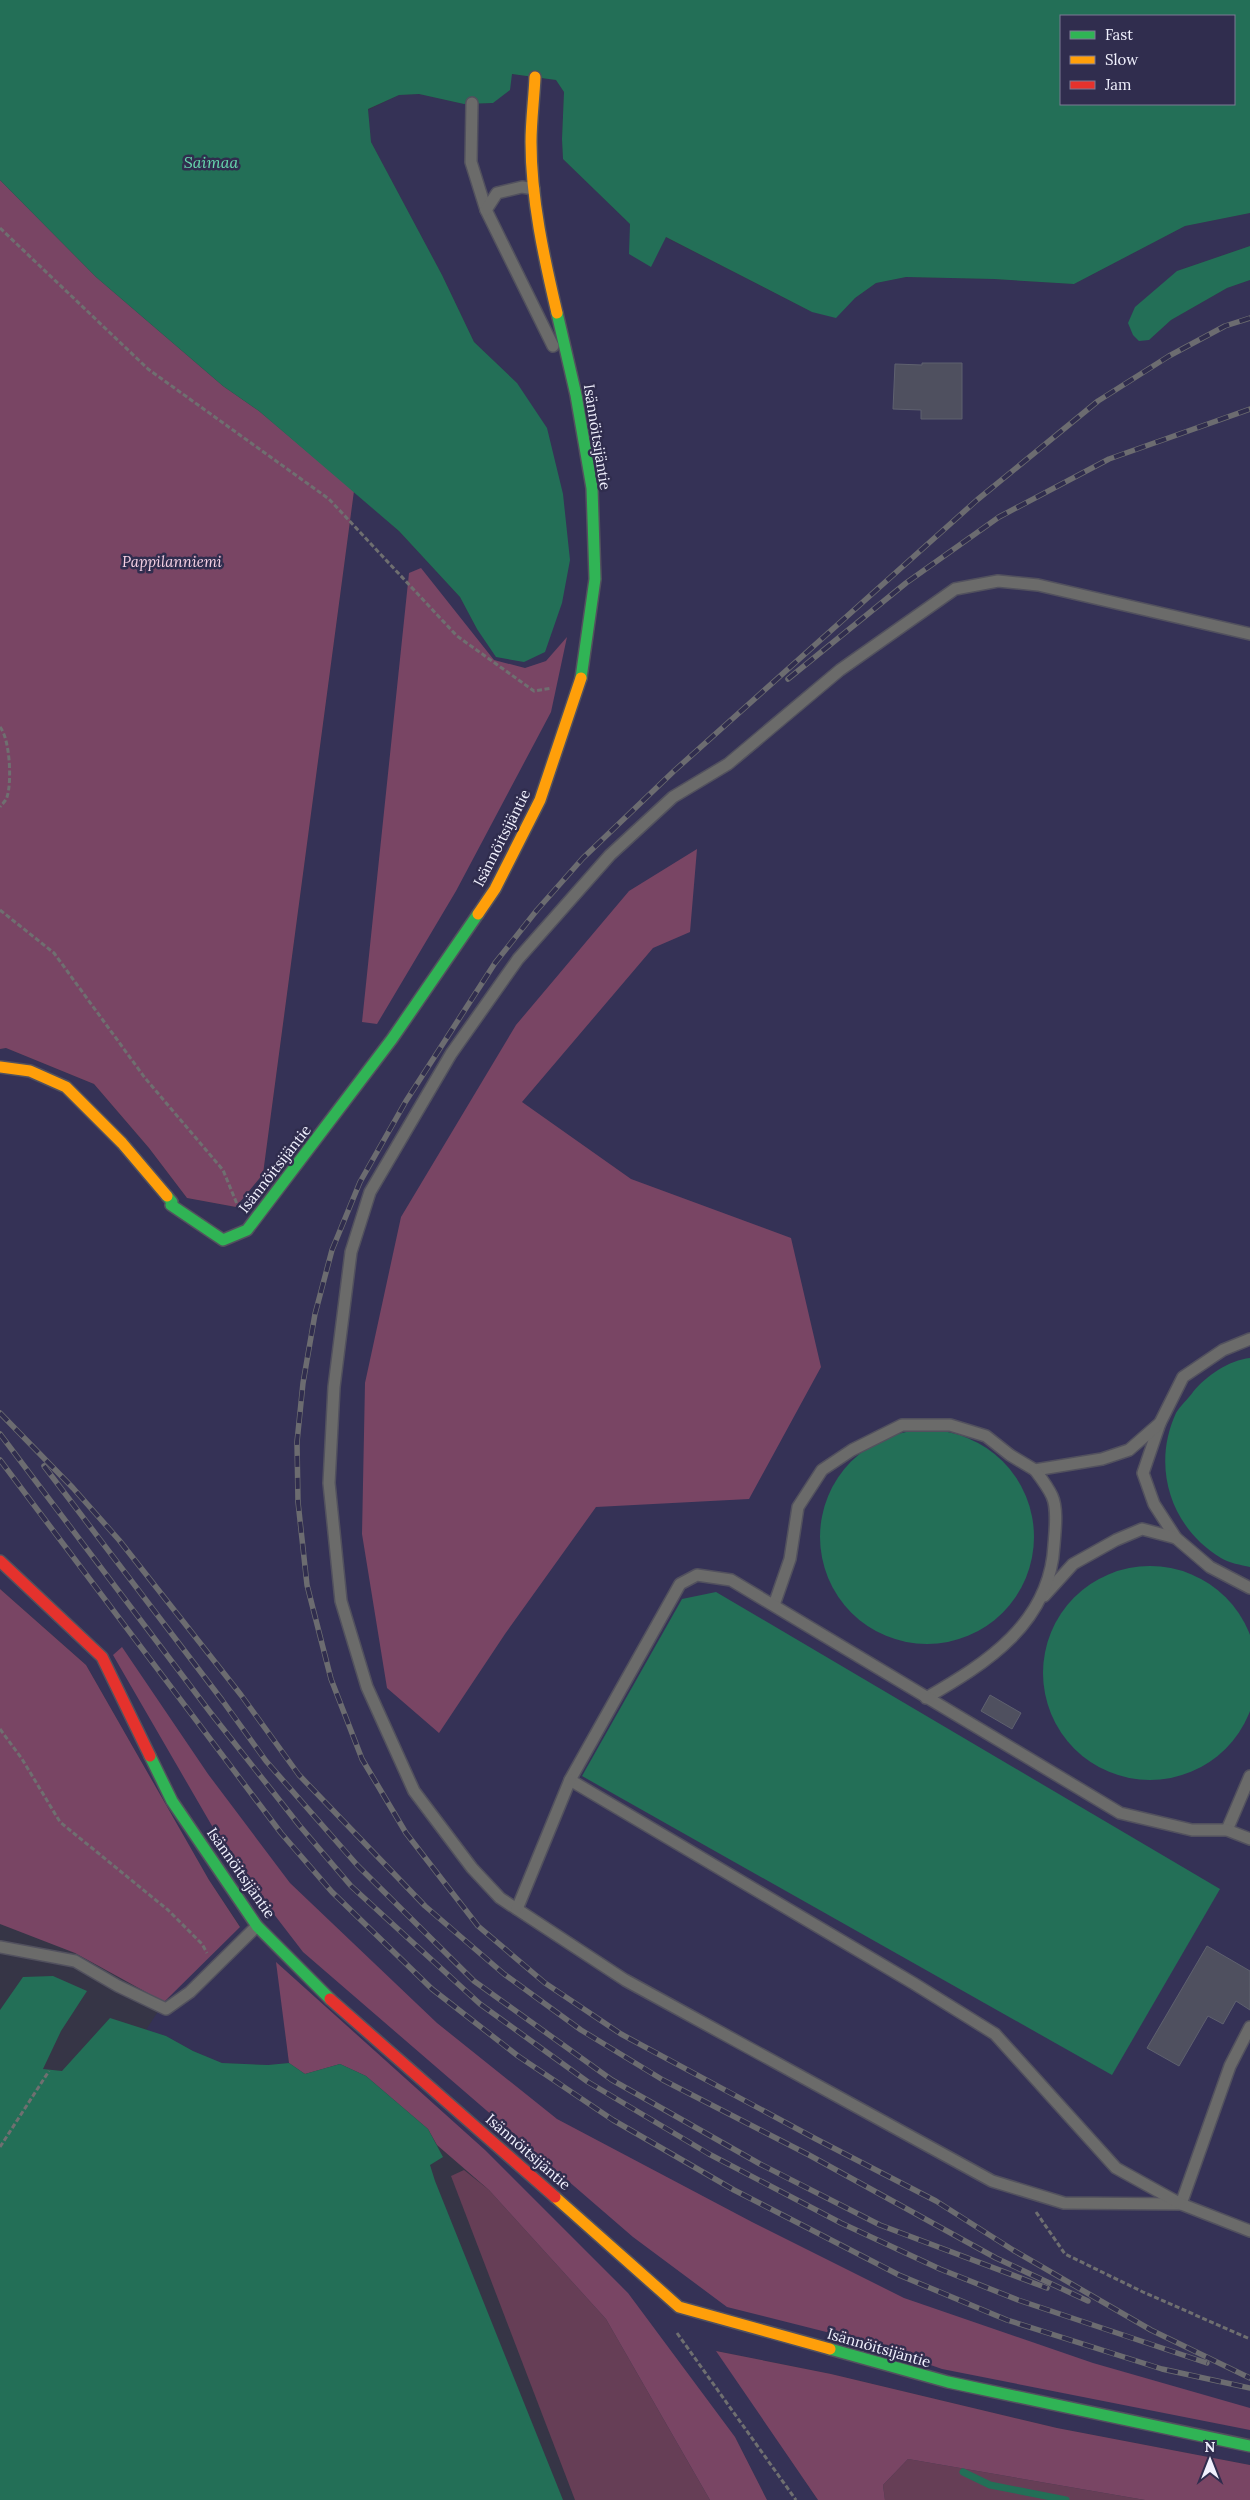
<svg xmlns="http://www.w3.org/2000/svg" width="1250" height="2500" font-family="Lora,serif">
  <rect width="100%" height="100%" fill="#363546"/>
  <path fill="#353256" d="M511 74 556 80 564 92 562 139 563 159 630 224 665 237 812 312 855 298 876 283 906 277 994 279 1074 284 1185 226 1250 213V246L1177 271 1149 340 1171 320 1227 288 1250 280V2465L1057 2428 831 2374 717 2351 818 2500H767L735 2437 277 1963 289 2063 268 2065 222 2063 193 2051 166 2036 146 2030 164 2002 240 1926 209 1880 86 1665 0 1589V1049L6 1048 94 1084 149 1148 187 1198 236 1207 263 1174 354 491 399 531 460 597 477 629 517 383 474 342 442 275 371 142 368 110 399 95 419 94 464 104 493 103Z"/>
  <g fill="#663e56">
    <path d="M464 2170 489 2190 606 2319 710 2500H575L451 2176Z"/>
    <path d="M908 2459 1145 2500H885L883 2485Z"/>
  </g>
  <g fill="#794564">
    <path d="M0 180 96 277 223 386 259 411 354 491 263 1174 236 1207 187 1198 149 1148 94 1084 6 1048 0 1049Z"/>
    <path d="M421 568 494 660 525 668 546 661 567 637 551 712 456 891 377 1024 362 1022 409 573Z"/>
    <path d="M697 849 690 932 653 948 522 1102 631 1179 791 1238 821 1367 749 1499 596 1507 505 1634 439 1733 387 1688 362 1534 365 1383 401 1217 516 1025 629 891Z"/>
    <path d="M0 1589 86 1665 209 1880 240 1927 164 2002 75 1953 0 1924Z"/>
    <path d="M122 1647 208 1774 290 1883 437 2023 557 2119 752 2222 904 2298 1093 2363 1250 2408V2430L942 2369 862 2341 727 2307 633 2237 303 1952 230 1857 113 1655Z"/>
    <path d="M276 1962 485 2150 628 2293 735 2437 767 2500H710L606 2319 489 2190 437 2145 428 2129 366 2076 340 2064 305 2074 289 2063Z"/>
    <path d="M716 2351 831 2374 1057 2428 1250 2465V2500H1145L908 2459 883 2485 885 2500H818Z"/>
  </g>
  <g fill="#236f57" fill-rule="evenodd">
    <path d="M0 0H1250V213L1185 226 1074 284 994 279 906 277 876 283 855 298 836 318 812 312 666 237 651 267 629 254 630 224 563 159 562 139 564 92 556 80 512 74 510 90 493 103 464 104 419 94 399 95 368 109 371 142 442 275 474 342 517 383 547 428 563 494 570 560 562 603 545 652 524 662 496 657 477 629 460 597 399 531 259 411 223 386 96 277 0 180ZM1061 16H1234V104H1061Z"/>
    <path d="M1250 246V280L1227 288 1171 320 1149 340 1139 341 1133 335 1128 323 1135 307 1177 271Z"/>
    <path d="M1250 1358V1567C1241 1565 1229 1563 1221 1558 1171 1528 1151 1467 1176 1413 1180 1406 1188 1399 1193 1392 1206 1376 1229 1360 1250 1358Z"/>
    <circle cx="927" cy="1537" r="107"/>
    <circle cx="1150" cy="1673" r="107"/>
    <path d="M716 1592 1220 1889 1112 2075 582 1776 682 1599Z"/>
    <path d="M53 1976 87 1991 61 2031 43 2069 62 2071 110 2018 166 2036 193 2051 222 2063 268 2065 289 2063 305 2074 340 2064 366 2076 428 2129 443 2157 430 2165 435 2181 563 2500H0V2010L23 1977Z"/>
  </g>
  <g fill="none" stroke-linecap="round" stroke-linejoin="round">
    <path stroke="#236f57" stroke-width="7" d="M963 2472 990 2485 1066 2500"/>
  </g>
  <g fill="#4f505f" stroke="#5f616f">
    <path d="M922 363H962V419H921V410L893 409 895 364 922 365Z"/>
    <path d="M990 1695 1021 1713 1012 1729 981 1711Z"/>
    <path d="M1207 1946 1250 1971V2010L1236 2001 1223 2024 1208 2016 1179 2066 1147 2048Z"/>
  </g>
  <g fill="none" stroke-linecap="round" stroke-linejoin="round">
    <defs>
      <g id="lane">
        <path d="M472 103 471 162 486 210 553 346"/>
        <path d="M486 210 497 193 522 187 534 189"/>
        <path d="M1250 634 1038 585 998 581 955 589 840 670 728 764 673 797 610 855 518 959 451 1054 370 1192 351 1252 334 1387 329 1483 341 1601 367 1687 414 1791 472 1868 500 1898 625 1980 992 2181 1064 2203 1181 2204 1230 2066 1250 2027"/>
        <path d="M1160 1423 1143 1473 1154 1504 1176 1538 1210 1567 1250 1588"/>
        <path d="M1044 1596 1073 1564 1116 1540 1142 1529 1176 1538"/>
        <path d="M774 1605 790 1559 798 1507 822 1470 852 1450 902 1425H950L986 1436 1010 1455 1035 1470 1102 1459 1129 1450 1160 1423 1183 1377 1223 1350 1250 1339"/>
        <path d="M926 1698C987 1663 1050 1623 1054 1545 1055 1531 1058 1509 1052 1496 1048 1487 1041 1478 1035 1470"/>
        <path d="M1227 1830 1250 1776"/>
        <path d="M1250 1839 1227 1830H1192L1120 1813 731 1580 697 1575 680 1584 570 1780 913 1983 995 2034 1116 2168 1181 2204 1250 2231"/>
        <path d="M517 1909 570 1780"/>
        <path d="M0 1947 75 1961 118 1986 166 2009 190 1992 257 1926"/>
      </g>
      <g id="fast">
        <path d="M557 313 576 395 592 488 595 579 581 678"/>
        <path d="M167 1196 172 1202 171 1205 223 1240 247 1230 392 1039 478 914"/>
        <path d="M150 1756 172 1801 257 1926 330 1999"/>
        <path d="M830 2349 948 2382 1250 2446"/>
      </g>
      <g id="slow">
        <path d="M535 77C534 99 531 121 531 142 531 199 544 258 557 313"/>
        <path d="M478 914 495 889 540 800 581 678"/>
        <path d="M0 1067 30 1071 66 1087 122 1143 167 1196"/>
        <path d="M555 2197 679 2307 830 2349"/>
      </g>
      <g id="jam">
        <path d="M0 1561 102 1657 150 1756"/>
        <path d="M330 1999 555 2197"/>
      </g>
    </defs>
    <use href="#lane" stroke="#52515e" stroke-width="14"/>
    <use href="#fast" stroke="#52515e" stroke-width="14"/>
    <use href="#slow" stroke="#52515e" stroke-width="14"/>
    <use href="#jam" stroke="#52515e" stroke-width="14"/>
    <g stroke="#6f6f70" stroke-width="3" stroke-dasharray="5 2.5" stroke-linecap="butt">
      <path d="M0 228 148 369 329 499 457 636 534 691 552 688"/>
      <path d="M0 727C10 739 12 782 7 797 6 801 2 804 0 807"/>
      <path d="M0 910 54 953 145 1078 223 1170 237 1204"/>
      <path d="M0 1729 22 1759 60 1822 168 1910 202 1944 207 1953"/>
      <path d="M0 2147 49 2071"/>
      <path d="M1036 2212 1065 2254 1143 2292 1250 2339"/>
      <path d="M677 2333 796 2500"/>
    </g>
    <use href="#lane" stroke="#6b6b6a" stroke-width="11"/>
    <use href="#fast" stroke="#30b455" stroke-width="11"/>
    <use href="#slow" stroke="#ff9f0a" stroke-width="11"/>
    <use href="#jam" stroke="#e5322d" stroke-width="11"/>
    <defs>
      <g id="rail">
        <path d="M1250 318 1225 326 1169 356 1098 401 977 500 674 771 583 858 537 910 495 963 406 1101 360 1182 332 1250 315 1314 303 1383 297 1442 298 1502 307 1585 331 1679 362 1759 406 1833 478 1926 545 1983 621 2034 816 2139 936 2201 1013 2250 1151 2330 1250 2378"/>
        <path d="M788 679 906 583 999 517 1109 459 1250 409"/>
        <path d="M0 1413 73 1488 119 1540 241 1695 299 1775 425 1906 504 1974 581 2030 663 2080 809 2155 996 2258 1088 2301"/>
        <path d="M0 1434 210 1712 299 1825 351 1886 480 2004 588 2082 709 2154 841 2223 940 2269 1018 2300 1207 2363"/>
        <path d="M0 1460 281 1833 332 1892 432 1989 518 2056 613 2120 734 2190 899 2275 1007 2320 1162 2369 1250 2388"/>
        <path d="M44 1466 222 1700 266 1761 358 1866 474 1981 612 2080 760 2164 880 2225 1047 2288"/>
      </g>
    </defs>
    <use href="#rail" stroke="#6c6c70" stroke-width="5.5"/>
    <use href="#rail" stroke="#302d4e" stroke-width="4" stroke-dasharray="11" stroke-linecap="butt"/>
  </g>
  <g text-anchor="middle" stroke-width="5" stroke-linejoin="round" paint-order="stroke">
    <g font-size="15" fill="#f1f1fe" stroke="#302d4e">
      <text transform="translate(597 437) rotate(81)" y="5">Isännöitsijäntie</text>
      <text transform="translate(502 838) rotate(-63)" y="5">Isännöitsijäntie</text>
      <text transform="translate(275 1169) rotate(-52)" y="5">Isännöitsijäntie</text>
      <text transform="translate(241 1873) rotate(55)" y="5">Isännöitsijäntie</text>
      <text transform="translate(528 2152) rotate(41)" y="5">Isännöitsijäntie</text>
      <text transform="translate(879 2348) rotate(16)" y="5">Isännöitsijäntie</text>
    </g>
    <g font-size="15" font-style="italic" fill="#f6d1e4" stroke="#302d4e">
      <text x="172" y="567">Pappilanniemi</text>
    </g>
    <g font-size="16" font-style="italic" fill="#67d8ae" stroke="#302d4e">
      <text x="211" y="168">Saimaa</text>
    </g>
  </g>
  <rect x="1060" y="15" width="175" height="90" fill="#302d4e" stroke="#7d7b94"/>
  <rect x="1070" y="31" width="25" height="8" fill="#30b455" stroke="#7d7b94"/>
  <text x="1105" y="40" font-size="15" fill="#f1f1fe">Fast</text>
  <rect x="1070" y="56" width="25" height="8" fill="#ff9f0a" stroke="#7d7b94"/>
  <text x="1105" y="65" font-size="15" fill="#f1f1fe">Slow</text>
  <rect x="1070" y="81" width="25" height="8" fill="#e5322d" stroke="#7d7b94"/>
  <text x="1105" y="90" font-size="15" fill="#f1f1fe">Jam</text>
  <g transform="translate(1210 2460)" stroke="#302d4e" stroke-width="4" paint-order="stroke">
  <path d="M0-4L9 19L0 12L-9 19Z" fill="#f1f1fe"/>
  <text y="-8" font-size="14" font-weight="bold" text-anchor="middle" fill="#f1f1fe">N</text>
  </g>
</svg>
